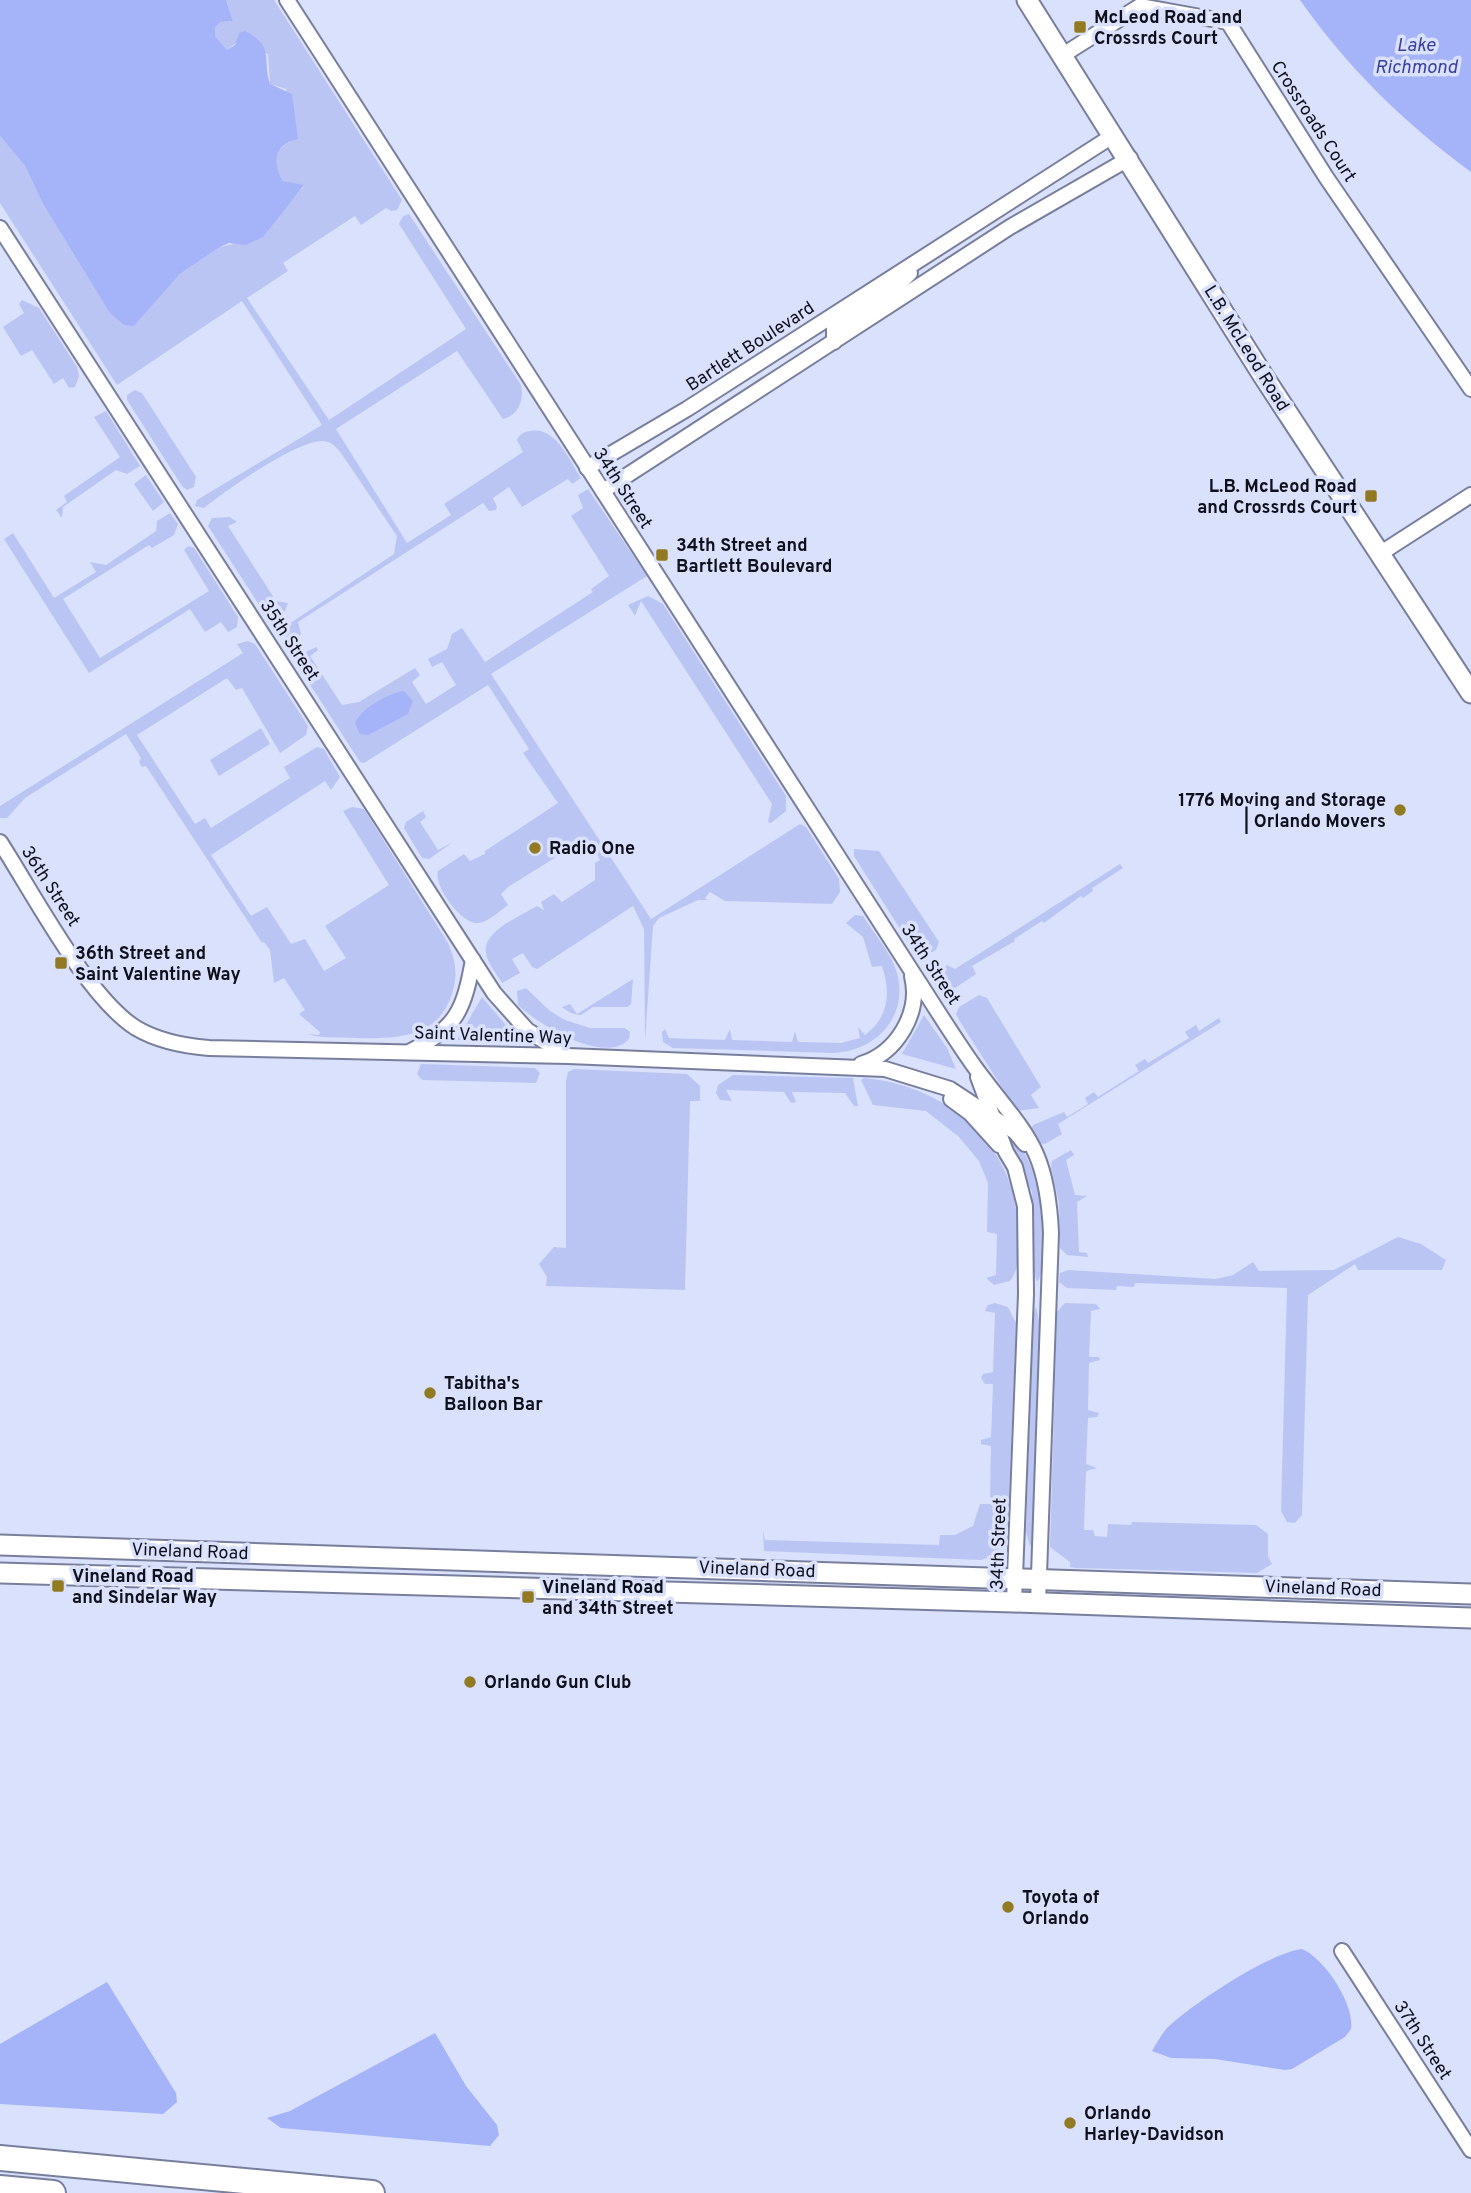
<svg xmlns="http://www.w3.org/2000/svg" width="1471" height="2193" font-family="Overpass,sans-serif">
  <rect width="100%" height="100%" fill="#dae1fc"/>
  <g fill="#bbc5f4">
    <path d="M226 0H274L402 200 397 210 391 211 386 208 361 225 355 216 283 263 288 271 247 298 329 420 466 329 399 224 403 216 409 214 521 385C524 400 519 415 503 419L457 351 336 429 407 543 451 515 444 504 523 452 517 440C520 434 523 432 530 431 556 426 569 460 581 478L572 484 568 479 522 507 509 487 493 498 497 507 496 510 489 511 483 503 298 622 301 634 298 638 282 637 276 627 292 622 394 554 397 536 341 453C335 446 332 442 323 441 297 440 225 491 204 508L195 506 197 500 322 425 242 301 117 385 0 203V136L25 166 42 202 134 326 180 274 220 247 237 243 287 205 304 186 283 181C273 164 273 151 291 141L286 89 270 84 268 54 237 42 227 50 215 36V27L221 22 233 21Z"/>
    <path d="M22 300 39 308 77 367 79 376 75 387 69 388 63 378 54 384 32 350 21 356 3 327 24 313 19 304Z"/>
    <path d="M135 390 142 393 196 477 194 487 187 490 182 486 127 400V395Z"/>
    <path d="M106 411 140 466 127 474 116 470 63 507 62 518 56 510 67 502 64 496 120 457 94 417Z"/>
    <path d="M146 475 164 502 153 511 134 484Z"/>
    <path d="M588 489 647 576 491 674 651 919 800 824 806 827 839 879 840 892 832 904 725 901 710 892 705 898 708 900H698L659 918 653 926 645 1041 644 929 633 906 537 969 532 967 523 953 512 959 520 973 502 983C497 974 487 963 486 953 482 931 521 916 537 906L544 910 541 902 554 894 562 902 595 880V863L600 860 597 854 591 857 580 847 584 844 582 841 508 887 501 894 508 905C500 911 489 921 479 923 462 926 433 885 438 871L464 854 470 861 485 854V851L558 803 523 753 529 749 488 685 364 763 360 762 300 669 305 652 317 647 318 650 310 656 342 705 359 702 415 668 420 675 412 682 426 704 456 685 442 662 432 667 428 659 447 649 452 634 462 628 485 662 593 592 591 589 609 576C596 555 585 538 571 516L583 508 578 495Z"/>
    <path d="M170 513 178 524 174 535 152 548 149 545 63 599 100 658 209 591 184 550 188 546 194 548 238 617 237 627 228 632 221 622 205 632 190 609 89 673 4 539 13 533 54 598 96 572 90 562 106 565 156 531 157 521Z"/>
    <path d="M230 517 237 522 228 526 276 601 288 603 285 611 265 614 208 526 212 518Z"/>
    <path d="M648 596 663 604 786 796V811L771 823 768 822 772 804 641 601 635 616 628 605Z"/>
    <path d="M248 641 255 644 308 726 306 735 280 753 242 688 236 690 227 678 137 735 195 824 205 818 211 828 290 778 284 767 317 747 324 749 340 777 331 790 325 781 211 855 251 916 267 907 291 944 305 939 324 971 346 958 325 926 389 885 343 811 352 807 364 809 448 943C455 959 458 973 453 990 441 1038 397 1039 356 1038 340 1037 323 1039 307 1034L319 1035 320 1032 299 1014 305 1010 284 978 274 983 270 950 264 942 262 943 146 766 142 767 139 762 141 758 126 734 25 798 7 818H0V806L243 653 237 644Z"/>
    <path d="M261 728 270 744 219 776 210 760Z"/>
    <path d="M423 811 426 817 420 822 438 850 453 842 429 859 422 858 404 828 406 822Z"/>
    <path d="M854 849 879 851 939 942 936 950 926 955 914 951 854 856Z"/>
    <path d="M1120 864 1123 868 1092 888 1093 891 1083 898 1081 896 1044 923 1042 921 1014 939 1015 941 972 966 976 974 949 992 939 990 936 975 947 965 955 969Z"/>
    <path d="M855 915 863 916C874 934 891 952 897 973 909 1017 875 1052 832 1053L673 1048 663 1042 662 1032 665 1029 669 1038 725 1040 730 1029 732 1040 792 1042 795 1031 798 1042 841 1043 860 1038 858 1027 865 1035C889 1017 891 993 882 966L872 967 863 937 846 923Z"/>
    <path d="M633 979 631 1004 627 1007H593L581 1015C574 1015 568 1012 562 1007L570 1004 577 1014Z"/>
    <path d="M526 988 550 1011 565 1020 590 1028H625L630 1032 629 1039C604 1066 538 1024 518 1005L517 991Z"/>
    <path d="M979 995 987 998 1041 1087 1031 1095 1039 1108 1017 1111 959 1020 956 1014 959 1007Z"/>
    <path d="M482 997 521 1043 457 1040Z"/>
    <path d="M924 1015 947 1048 956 1069 902 1054Z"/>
    <path d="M1219 1018 1221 1022 1058 1124 1062 1134 1045 1144 1038 1143 1031 1130 1033 1125 1064 1112 1067 1117 1088 1104 1085 1098 1094 1092 1098 1097 1139 1071 1135 1065 1145 1059 1148 1063 1189 1038 1185 1032 1196 1025 1199 1031Z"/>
    <path d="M421 1064 535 1068 540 1073 536 1083 422 1080 417 1074Z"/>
    <path d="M574 1069 687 1074 700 1086V1101H690L685 1290 546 1286 547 1277 539 1264 554 1247 566 1248V1081L568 1072Z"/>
    <path d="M733 1075 853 1078 858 1106H854L845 1093 792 1092 796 1102 791 1103 784 1092 726 1090 732 1101 720 1100 716 1093 718 1085Z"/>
    <path d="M864 1078C945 1085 1016 1143 1018 1229 1019 1246 1021 1267 1010 1281L994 1285 986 1278 996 1275 997 1234 987 1232 988 1183 979 1161 959 1137 926 1111 873 1105 861 1080Z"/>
    <path d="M1008 1136C1040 1152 1056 1252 1037 1282L1034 1272 1032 1192Z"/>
    <path d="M1071 1150 1074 1155 1066 1160 1075 1195 1087 1196 1077 1202 1079 1252 1087 1253 1088 1257 1067 1255 1060 1248 1059 1203 1051 1168 1052 1161Z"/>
    <path d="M1398 1237 1421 1244 1446 1260 1442 1270H1358L1355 1264 1308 1295 1302 1515 1295 1523 1287 1522 1281 1511 1287 1288 1135 1283 1134 1287 1117 1286 1116 1290 1067 1288 1059 1282 1060 1273 1068 1270 1216 1279 1233 1275 1253 1262 1259 1271 1334 1270Z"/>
    <path d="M995 1303 1008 1307 1016 1323 1007 1547 1004 1545 995 1555 981 1560 764 1551 763 1530 765 1540 939 1545 940 1535H955L973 1526 980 1504H990L991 1446 981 1444V1440L991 1437 993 1384H985L981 1378 983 1374 993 1372 995 1313 985 1311 988 1305Z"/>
    <path d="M1065 1303 1096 1304 1100 1309 1091 1311 1089 1357H1099L1100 1360 1089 1363 1088 1410 1099 1413 1097 1417 1088 1418 1086 1464 1097 1468 1086 1471 1084 1530H1093L1095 1536 1107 1537 1108 1524 1131 1525 1132 1522 1256 1525 1268 1534V1556L1272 1564 1257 1573 1076 1568 1070 1567V1562L1050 1547 1057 1312Z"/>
    <path d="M1036 1306 1040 1326 1034 1536 1030 1547 1026 1531 1033 1316Z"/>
  </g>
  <g fill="#a5b3f8">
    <path d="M0 0H226L233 21 221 22 215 27V36L227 50 235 45 239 33 245 31C275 46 262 60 270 84L292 94 298 139C274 144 272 163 283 181L304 185 263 237 246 245 229 243 220 247 180 274 134 326 124 325 110 313 42 202 25 166 0 136Z"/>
    <path d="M1300 0H1471V172C1404 123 1348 68 1300 0Z"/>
    <path d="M404 691 413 701 408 714 368 735 360 734 355 723C361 708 389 693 404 691Z"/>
    <path d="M1302 1949C1324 1958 1355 2004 1351 2029L1345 2037 1292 2069 1285 2070 1215 2059 1171 2058 1152 2051C1157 2043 1161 2035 1167 2028 1192 2004 1269 1953 1302 1949Z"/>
    <path d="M107 1982 176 2093 177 2102 163 2114 0 2104V2044Z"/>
    <path d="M435 2033 466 2086 497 2125 499 2135 490 2146 281 2128 267 2118 290 2111Z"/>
  </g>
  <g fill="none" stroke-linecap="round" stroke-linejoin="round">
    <defs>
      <g id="street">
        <path d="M287 0 911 970C932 1002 952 1035 974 1066 1023 1133 1047 1143 1051 1233L1038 1603"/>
        <path d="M1063 55 1140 6 1228 22 1326 177 1471 389"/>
        <path d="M0 228 494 993 527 1030 566 1055"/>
        <path d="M834 342V327L896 287 910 273"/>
        <path d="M587 468 687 409 1114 135"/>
        <path d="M603 491 1010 227 1130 158"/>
        <path d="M1381 553 1471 495"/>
        <path d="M0 842C33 893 87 997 136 1028 158 1041 184 1046 209 1048L568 1056 885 1069 950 1089 1015 1132 1025 1144"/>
        <path d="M411 1051C457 1028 464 1009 473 960"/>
        <path d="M861 1064C897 1053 921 1013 912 976"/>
        <path d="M978 1077 1006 1152 1015 1167 1025 1206 1026 1294 1014 1602"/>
        <path d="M951 1099 970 1113 999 1145"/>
        <path d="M1342 1951 1471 2150"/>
      </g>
      <g id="secondary">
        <path d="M1027 0 1262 374 1471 693"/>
        <path d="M0 1545 1471 1594"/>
        <path d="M0 1573 1014 1602 1471 1618"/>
      </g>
      <g id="highway">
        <path d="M0 2158 372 2193"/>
        <path d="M0 2188 53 2193"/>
      </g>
    </defs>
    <use href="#street" stroke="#787f9d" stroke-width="18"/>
    <use href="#secondary" stroke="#787f9d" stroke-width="23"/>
    <use href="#highway" stroke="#787f9d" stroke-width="28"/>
    <use href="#street" stroke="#fff" stroke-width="14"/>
    <use href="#secondary" stroke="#fff" stroke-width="19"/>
    <use href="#highway" stroke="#fff" stroke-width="24"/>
  </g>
  <g fill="#917a21" stroke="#dae1fc" stroke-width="2.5">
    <rect x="1073" y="20" width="14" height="14" rx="3.5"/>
    <rect x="1364" y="489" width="14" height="14" rx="3.5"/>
    <rect x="655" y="548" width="14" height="14" rx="3.5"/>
    <circle cx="1400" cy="810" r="7"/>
    <circle cx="535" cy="848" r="7"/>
    <rect x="54" y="956" width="14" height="14" rx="3.5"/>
    <circle cx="430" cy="1393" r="7"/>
    <rect x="51" y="1579" width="14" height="14" rx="3.5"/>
    <rect x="521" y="1590" width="14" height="14" rx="3.5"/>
    <circle cx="470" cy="1682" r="7"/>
    <circle cx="1008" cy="1907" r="7"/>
    <circle cx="1070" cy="2123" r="7"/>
  </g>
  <g text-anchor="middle" stroke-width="7" stroke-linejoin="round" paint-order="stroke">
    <g font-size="18" font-weight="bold" fill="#0e101c" stroke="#dae1fc" text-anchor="start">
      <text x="1094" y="23">McLeod Road and<tspan x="1094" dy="21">Crossrds Court</tspan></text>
      <text x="1357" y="492" text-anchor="end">L.B. McLeod Road<tspan x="1357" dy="21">and Crossrds Court</tspan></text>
      <text x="676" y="551">34th Street and<tspan x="676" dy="21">Bartlett Boulevard</tspan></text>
      <text x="1386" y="806" text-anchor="end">1776 Moving and Storage<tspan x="1386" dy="21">| Orlando Movers</tspan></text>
      <text x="549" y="854">Radio One</text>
      <text x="75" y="959">36th Street and<tspan x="75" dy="21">Saint Valentine Way</tspan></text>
      <text x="444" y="1389">Tabitha's<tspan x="444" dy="21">Balloon Bar</tspan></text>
      <text x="72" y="1582">Vineland Road<tspan x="72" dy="21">and Sindelar Way</tspan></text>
      <text x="542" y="1593">Vineland Road<tspan x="542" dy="21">and 34th Street</tspan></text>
      <text x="484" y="1688">Orlando Gun Club</text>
      <text x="1022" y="1903">Toyota of<tspan x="1022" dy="21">Orlando</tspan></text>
      <text x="1084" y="2119">Orlando<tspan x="1084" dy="21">Harley-Davidson</tspan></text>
    </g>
    <g font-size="18" fill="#0e101c" stroke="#dae1fc">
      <text transform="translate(1314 121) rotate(57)" y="6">Crossroads Court</text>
      <text transform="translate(750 346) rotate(-33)" y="6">Bartlett Boulevard</text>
      <text transform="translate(1247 348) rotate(58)" y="6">L.B. McLeod Road</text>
      <text transform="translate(623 488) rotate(57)" y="6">34th Street</text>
      <text transform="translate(290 640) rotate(57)" y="6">35th Street</text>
      <text transform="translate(51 886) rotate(57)" y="6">36th Street</text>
      <text transform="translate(931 964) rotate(57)" y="6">34th Street</text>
      <text transform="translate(493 1035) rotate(2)" y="6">Saint Valentine Way</text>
      <text transform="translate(998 1544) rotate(-88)" y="6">34th Street</text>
      <text transform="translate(190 1551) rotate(2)" y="6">Vineland Road</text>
      <text transform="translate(757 1569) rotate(2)" y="6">Vineland Road</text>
      <text transform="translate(1323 1588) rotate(2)" y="6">Vineland Road</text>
      <text transform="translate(1423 2040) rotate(57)" y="6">37th Street</text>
    </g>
    <g font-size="19" font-style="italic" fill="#3a3fa1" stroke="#dae1fc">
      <text x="1416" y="51">Lake<tspan x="1416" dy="22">Richmond</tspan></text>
    </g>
  </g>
</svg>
